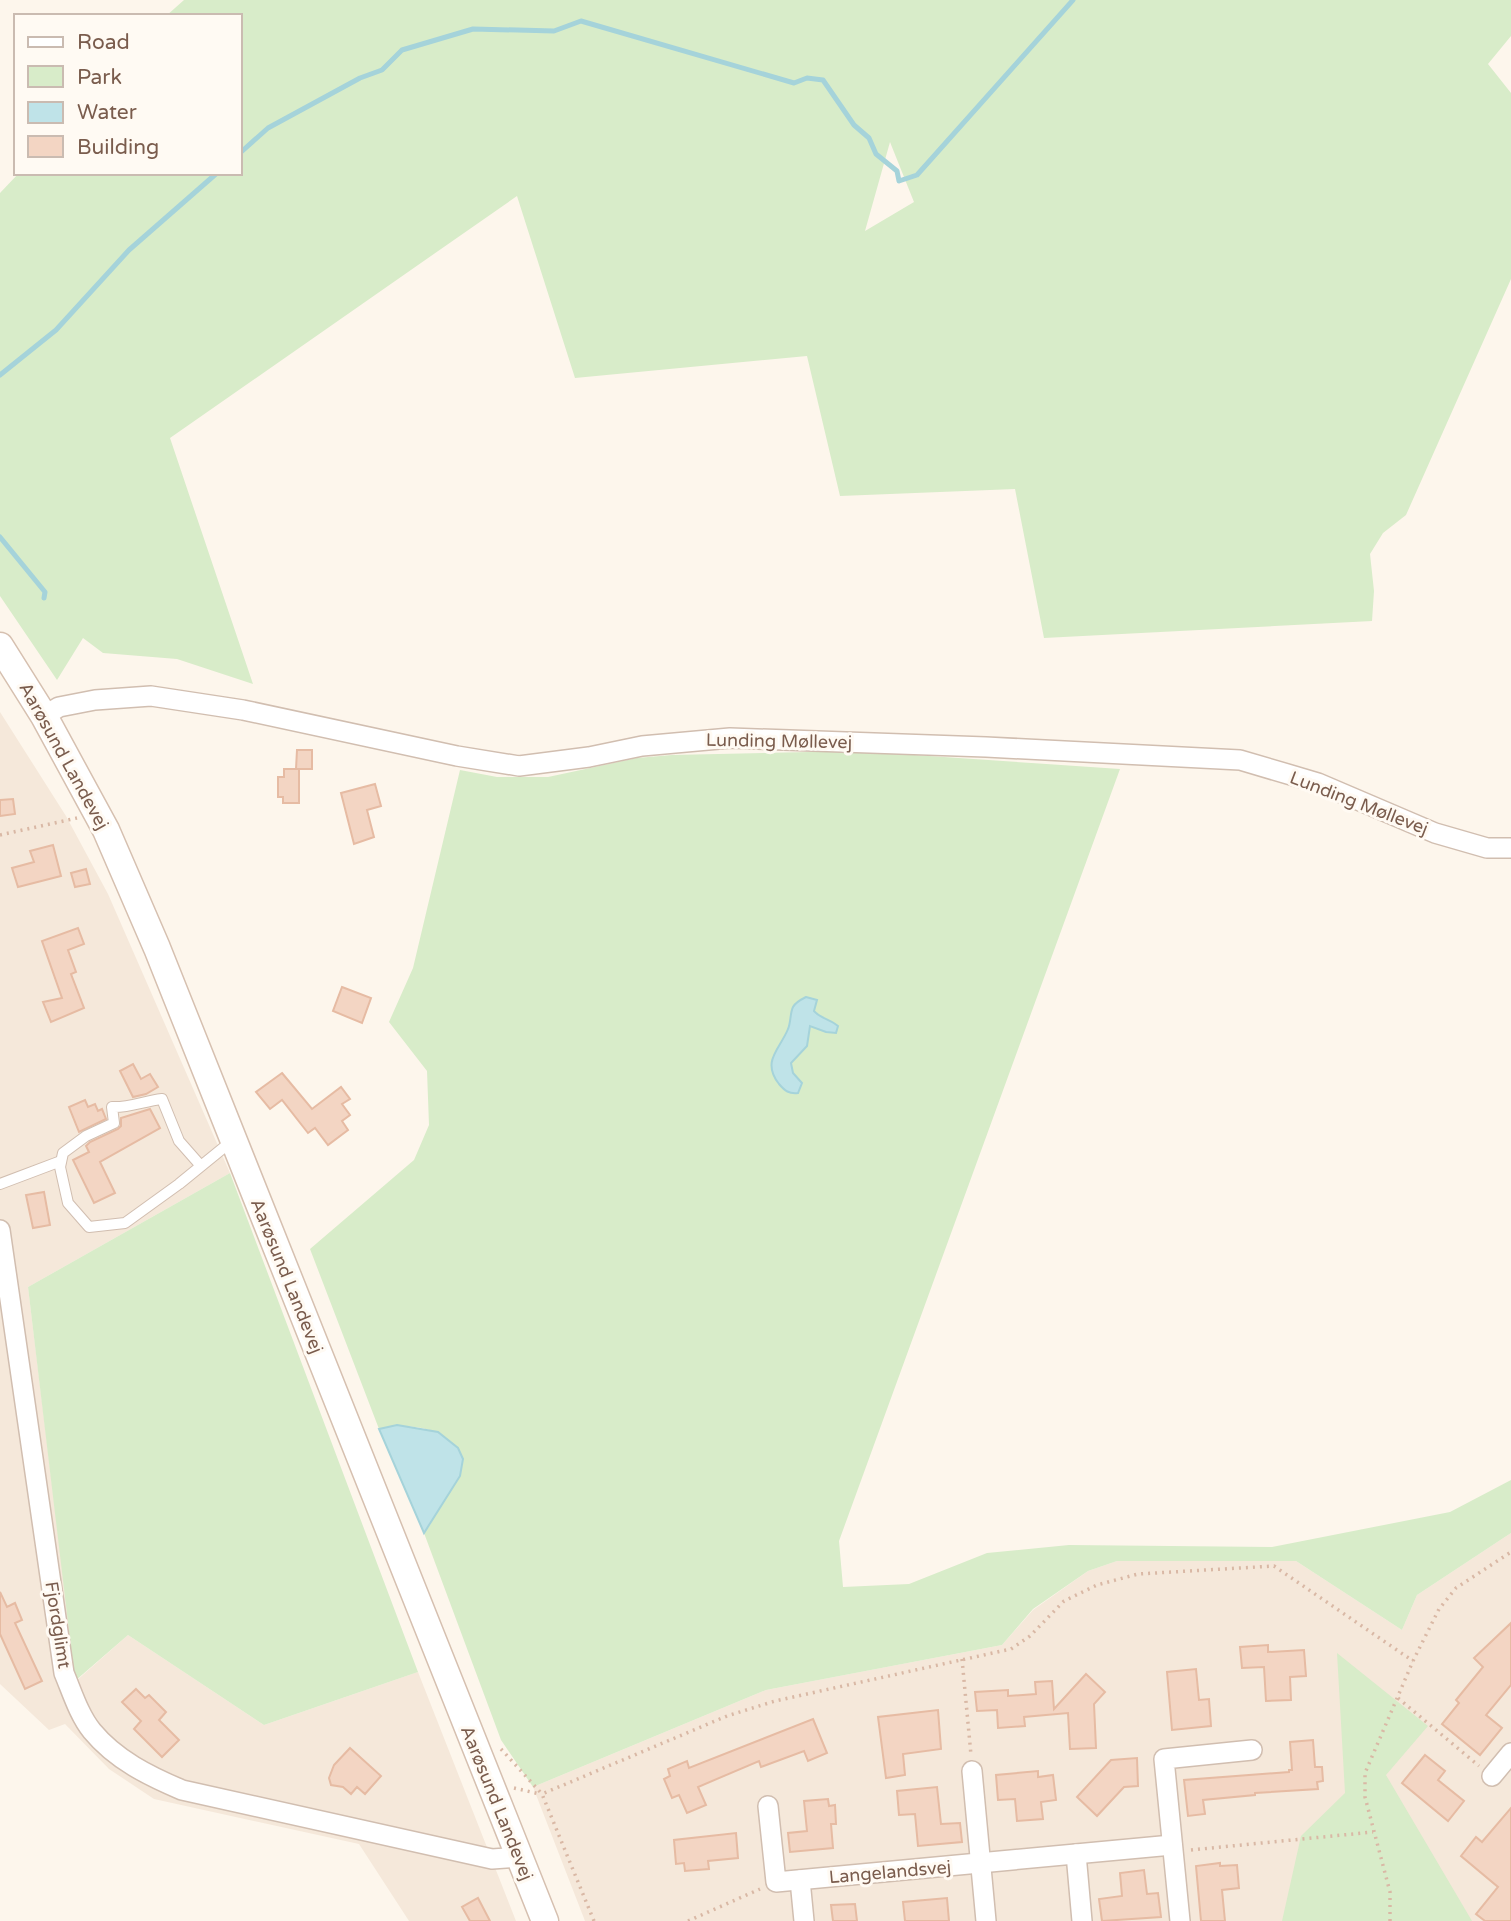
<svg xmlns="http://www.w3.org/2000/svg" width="1511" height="1921" font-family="'Varela Round',sans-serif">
  <rect width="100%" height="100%" fill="#fdf6ec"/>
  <g fill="#f5e8da">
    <path d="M0 712 66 816 108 894 230 1173 28 1287 76 1681 128 1635 264 1725 418 1672 516 1921H409L359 1844 154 1799 109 1769 65 1724 49 1730 0 1684Z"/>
    <path d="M1511 1533V1921H585L533 1787 766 1690 1002 1645 1033 1610 1088 1571 1117 1561H1296L1402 1630 1417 1595Z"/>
  </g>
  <g fill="#d8ecc9" fill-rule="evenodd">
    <path d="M184 0H1511V36L1488 64 1511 93V279L1406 515 1383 533 1370 554 1374 591 1372 621 1044 638 1015 489 840 496 807 356 575 378 517 196 170 438 253 684 177 659 103 653 83 638 57 680 0 596V193L19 173H240V16H166ZM890 142 914 202 865 231Z"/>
    <path d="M855 751 1120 769 839 1541 843 1587 909 1584 987 1553 1069 1545 1272 1547 1450 1512 1511 1480V1533L1417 1595 1402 1630 1296 1561H1117L1088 1571 1033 1609 1002 1645 766 1690 533 1787 501 1740 424 1533 430 1525 463 1459C450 1427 409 1422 379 1429L310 1249 414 1160 429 1125 427 1071 389 1022 413 968 460 770 497 777H548L637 758 672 755Z"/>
    <path d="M230 1173 418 1672 264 1725 128 1635 75 1681 28 1287Z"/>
    <path d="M1337 1653 1428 1726 1386 1775 1472 1921H1282L1301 1836 1345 1793Z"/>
  </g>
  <g fill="#bfe3e8" stroke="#a5d3da" stroke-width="2">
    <path d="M806 997 817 1000 814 1011C821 1019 830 1019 838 1026L836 1033 826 1032 810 1026 807 1046 791 1063 793 1073 802 1083 798 1093C789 1094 785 1091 779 1084 761 1061 780 1049 788 1029 791 1022 790 1013 793 1007 795 1003 802 999 806 997Z"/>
    <path d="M397 1425 438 1432 458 1448 463 1459 460 1476 424 1533 379 1429Z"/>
  </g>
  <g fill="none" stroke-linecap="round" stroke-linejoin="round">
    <g stroke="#a5d3da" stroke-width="5">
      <path d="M240 153 268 128 360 78 382 70 402 50 473 29 554 31 581 21 794 83 807 78 823 80 854 125 869 138 876 154 897 171 899 181 917 175 1073 0"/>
      <path d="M0 375 56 330 129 250 217 173"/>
      <path d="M0 537 45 592 44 598"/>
    </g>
  </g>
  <g fill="#f3d5c3" stroke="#e6bba3" stroke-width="2">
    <path d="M297 750H312V769H296Z"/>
    <path d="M284 769H299V803H283V797H278V777H284Z"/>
    <path d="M375 784 381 806 367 810 374 837 354 844 341 793Z"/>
    <path d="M13 799 15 814 0 816V800Z"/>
    <path d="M53 845 61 876 18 887 12 868 34 862 30 851Z"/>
    <path d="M86 869 90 884 75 887 71 873Z"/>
    <path d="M78 928 84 944 68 950 76 972 71 974 84 1008 51 1022 43 1002 62 998 42 941Z"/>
    <path d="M342 987 371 998 362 1023 333 1011Z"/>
    <path d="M133 1064 141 1079 150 1074 158 1087 146 1094 133 1097 120 1071Z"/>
    <path d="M282 1073 312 1109 341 1087 350 1099 342 1104 350 1115 342 1121 348 1130 328 1145 315 1128 308 1133 282 1100 270 1109 256 1092Z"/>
    <path d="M85 1100 88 1107 95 1104 98 1111 102 1109 106 1119 79 1132 69 1107Z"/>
    <path d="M150 1109 160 1128 100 1162 115 1193 94 1203 73 1160 89 1152 86 1146 90 1142 118 1129 121 1126V1118Z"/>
    <path d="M44 1192 50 1225 33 1228 26 1195Z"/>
    <path d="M0 1592 7 1607 15 1603 22 1620 15 1623 42 1681 25 1689 0 1634Z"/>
    <path d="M1511 1623V1685L1486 1715 1502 1728 1480 1755 1442 1724 1459 1703 1456 1700 1483 1667 1474 1658Z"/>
    <path d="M1268 1645V1652L1304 1650 1306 1676 1290 1677 1291 1700 1266 1701 1264 1667 1242 1668 1240 1647Z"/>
    <path d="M1196 1669 1199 1700 1209 1699 1211 1726 1172 1730 1167 1672Z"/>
    <path d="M1086 1674 1105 1692 1094 1704 1096 1748 1070 1749 1068 1713 1024 1717 1025 1726 998 1728 997 1710 977 1711 975 1692 1008 1690V1696L1036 1694 1035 1682 1052 1681 1054 1709Z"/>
    <path d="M136 1689 145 1698 149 1695 166 1712 159 1720 179 1740 162 1757 134 1729 141 1721 122 1702Z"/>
    <path d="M938 1710 941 1749 903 1754 905 1775 886 1778 878 1717Z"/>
    <path d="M813 1719 827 1753 808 1761 804 1751 761 1767 759 1761 698 1787 706 1805 687 1813 679 1795 672 1798 664 1779 670 1776 668 1769 687 1761 689 1768Z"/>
    <path d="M1313 1740 1315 1767H1322L1323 1781 1317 1782 1318 1789 1255 1793V1795L1203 1800 1205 1814 1188 1816 1184 1780 1289 1772V1770H1292L1290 1742Z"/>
    <path d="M350 1748 381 1776 365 1794 357 1787 351 1794 343 1787 331 1785 329 1778 334 1765Z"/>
    <path d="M1425 1755 1445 1771 1438 1780 1464 1801 1448 1821 1402 1783Z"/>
    <path d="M1137 1758 1138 1786 1124 1787 1097 1816 1077 1797 1111 1760Z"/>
    <path d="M1038 1771V1777L1053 1775 1056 1800 1041 1802 1043 1819 1017 1821 1015 1799 998 1800 996 1775Z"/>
    <path d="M937 1787 941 1824 960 1823 962 1842 918 1846 915 1814 899 1815 897 1791Z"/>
    <path d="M828 1799 829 1806 835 1805 836 1824H831L833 1848 790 1852 788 1833 807 1831 804 1801Z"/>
    <path d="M1511 1808V1921H1485L1476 1914 1498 1887 1461 1856 1476 1837 1482 1842Z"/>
    <path d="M736 1833 738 1858 708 1861 709 1869 685 1871 684 1863 676 1864 674 1840Z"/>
    <path d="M1220 1863V1866L1237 1865 1239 1888 1222 1890 1225 1921H1201L1196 1866Z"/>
    <path d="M1144 1870 1147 1894 1158 1893 1161 1917 1102 1921 1099 1899 1122 1896 1120 1873Z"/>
    <path d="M478 1898 490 1921H470L462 1907Z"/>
    <path d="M947 1898 949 1921H905L903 1902Z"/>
    <path d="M855 1904 857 1921H833L831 1905Z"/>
  </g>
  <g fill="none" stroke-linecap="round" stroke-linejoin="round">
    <defs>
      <g id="lane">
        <path d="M201 1166 179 1141 162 1099C144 1101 129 1108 112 1107L114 1123 86 1136 63 1153 60 1167 68 1203 89 1227 125 1223 179 1184 233 1140"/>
        <path d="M0 1184 61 1161"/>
      </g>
      <g id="street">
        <path d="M44 716 59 707 95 700 151 696 243 710 457 756 519 766 589 757 642 746 730 738 986 747 1240 760 1318 783 1435 833 1487 848H1511"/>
        <path d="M0 1230 64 1673C72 1692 79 1715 92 1731 116 1760 149 1776 182 1790L492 1859 519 1857"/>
        <path d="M972 1771 986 1921"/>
        <path d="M1492 1776 1511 1753"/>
        <path d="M768 1806 776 1882 1172 1845"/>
        <path d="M1076 1854 1082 1921"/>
        <path d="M800 1880 804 1921"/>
        <path d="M1180 1921 1164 1759 1252 1750"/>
      </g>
      <path id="secondary" d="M0 646 44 716 106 830 157 948 545 1921"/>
    </defs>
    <use href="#lane" stroke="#d1beb0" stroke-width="12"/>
    <use href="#street" stroke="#d1beb0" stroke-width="22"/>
    <use href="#secondary" stroke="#d6c0b0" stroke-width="29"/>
    <g stroke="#d9b8a5" stroke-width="3.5" stroke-dasharray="2 5" stroke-linecap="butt">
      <path d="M0 835 77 818"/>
      <path d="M962 1659 971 1755"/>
      <path d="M1398 1698 1479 1766"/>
      <path d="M501 1749 542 1794"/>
      <path d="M514 1788 540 1794"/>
      <path d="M1191 1850 1373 1832"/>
      <path d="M594 1921 542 1794 727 1716 775 1701 1011 1649 1030 1636 1064 1601 1097 1585 1138 1574 1274 1566 1413 1661"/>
      <path d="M688 1921 760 1889"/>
      <path d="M1390 1921V1892L1365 1797V1773L1413 1661 1439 1609 1456 1588 1511 1552"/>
    </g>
    <use href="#lane" stroke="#fff" stroke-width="10"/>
    <use href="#street" stroke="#fff" stroke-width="19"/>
    <use href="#secondary" stroke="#fff" stroke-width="26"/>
  </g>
  <g text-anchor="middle" stroke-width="6" stroke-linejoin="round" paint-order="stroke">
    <g font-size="18" fill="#7a5c4d" stroke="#fffaf3">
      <text transform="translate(779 741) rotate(1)" y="6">Lunding Møllevej</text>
      <text transform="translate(64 756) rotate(61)" y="6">Aarøsund Landevej</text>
      <text transform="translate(1359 803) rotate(21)" y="6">Lunding Møllevej</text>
      <text transform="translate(287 1276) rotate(68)" y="6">Aarøsund Landevej</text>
      <text transform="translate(58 1625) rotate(81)" y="6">Fjordglimt</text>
      <text transform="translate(497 1803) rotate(68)" y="6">Aarøsund Landevej</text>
      <text transform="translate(890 1872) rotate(-5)" y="6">Langelandsvej</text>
    </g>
  </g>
  <rect x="14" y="14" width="228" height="161" fill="#fffaf3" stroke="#cabbb1" stroke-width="2"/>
  <rect x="28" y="37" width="35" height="10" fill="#ffffff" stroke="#cabbb1" stroke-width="2"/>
  <text x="77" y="49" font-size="21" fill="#7a5c4d">Road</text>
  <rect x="28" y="66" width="35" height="21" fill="#d8ecc9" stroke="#cabbb1" stroke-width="2"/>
  <text x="77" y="84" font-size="21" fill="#7a5c4d">Park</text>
  <rect x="28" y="102" width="35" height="21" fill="#bfe3e8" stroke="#cabbb1" stroke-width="2"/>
  <text x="77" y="119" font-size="21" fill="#7a5c4d">Water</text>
  <rect x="28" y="136" width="35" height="21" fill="#f3d5c3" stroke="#cabbb1" stroke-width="2"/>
  <text x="77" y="154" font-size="21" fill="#7a5c4d">Building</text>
</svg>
